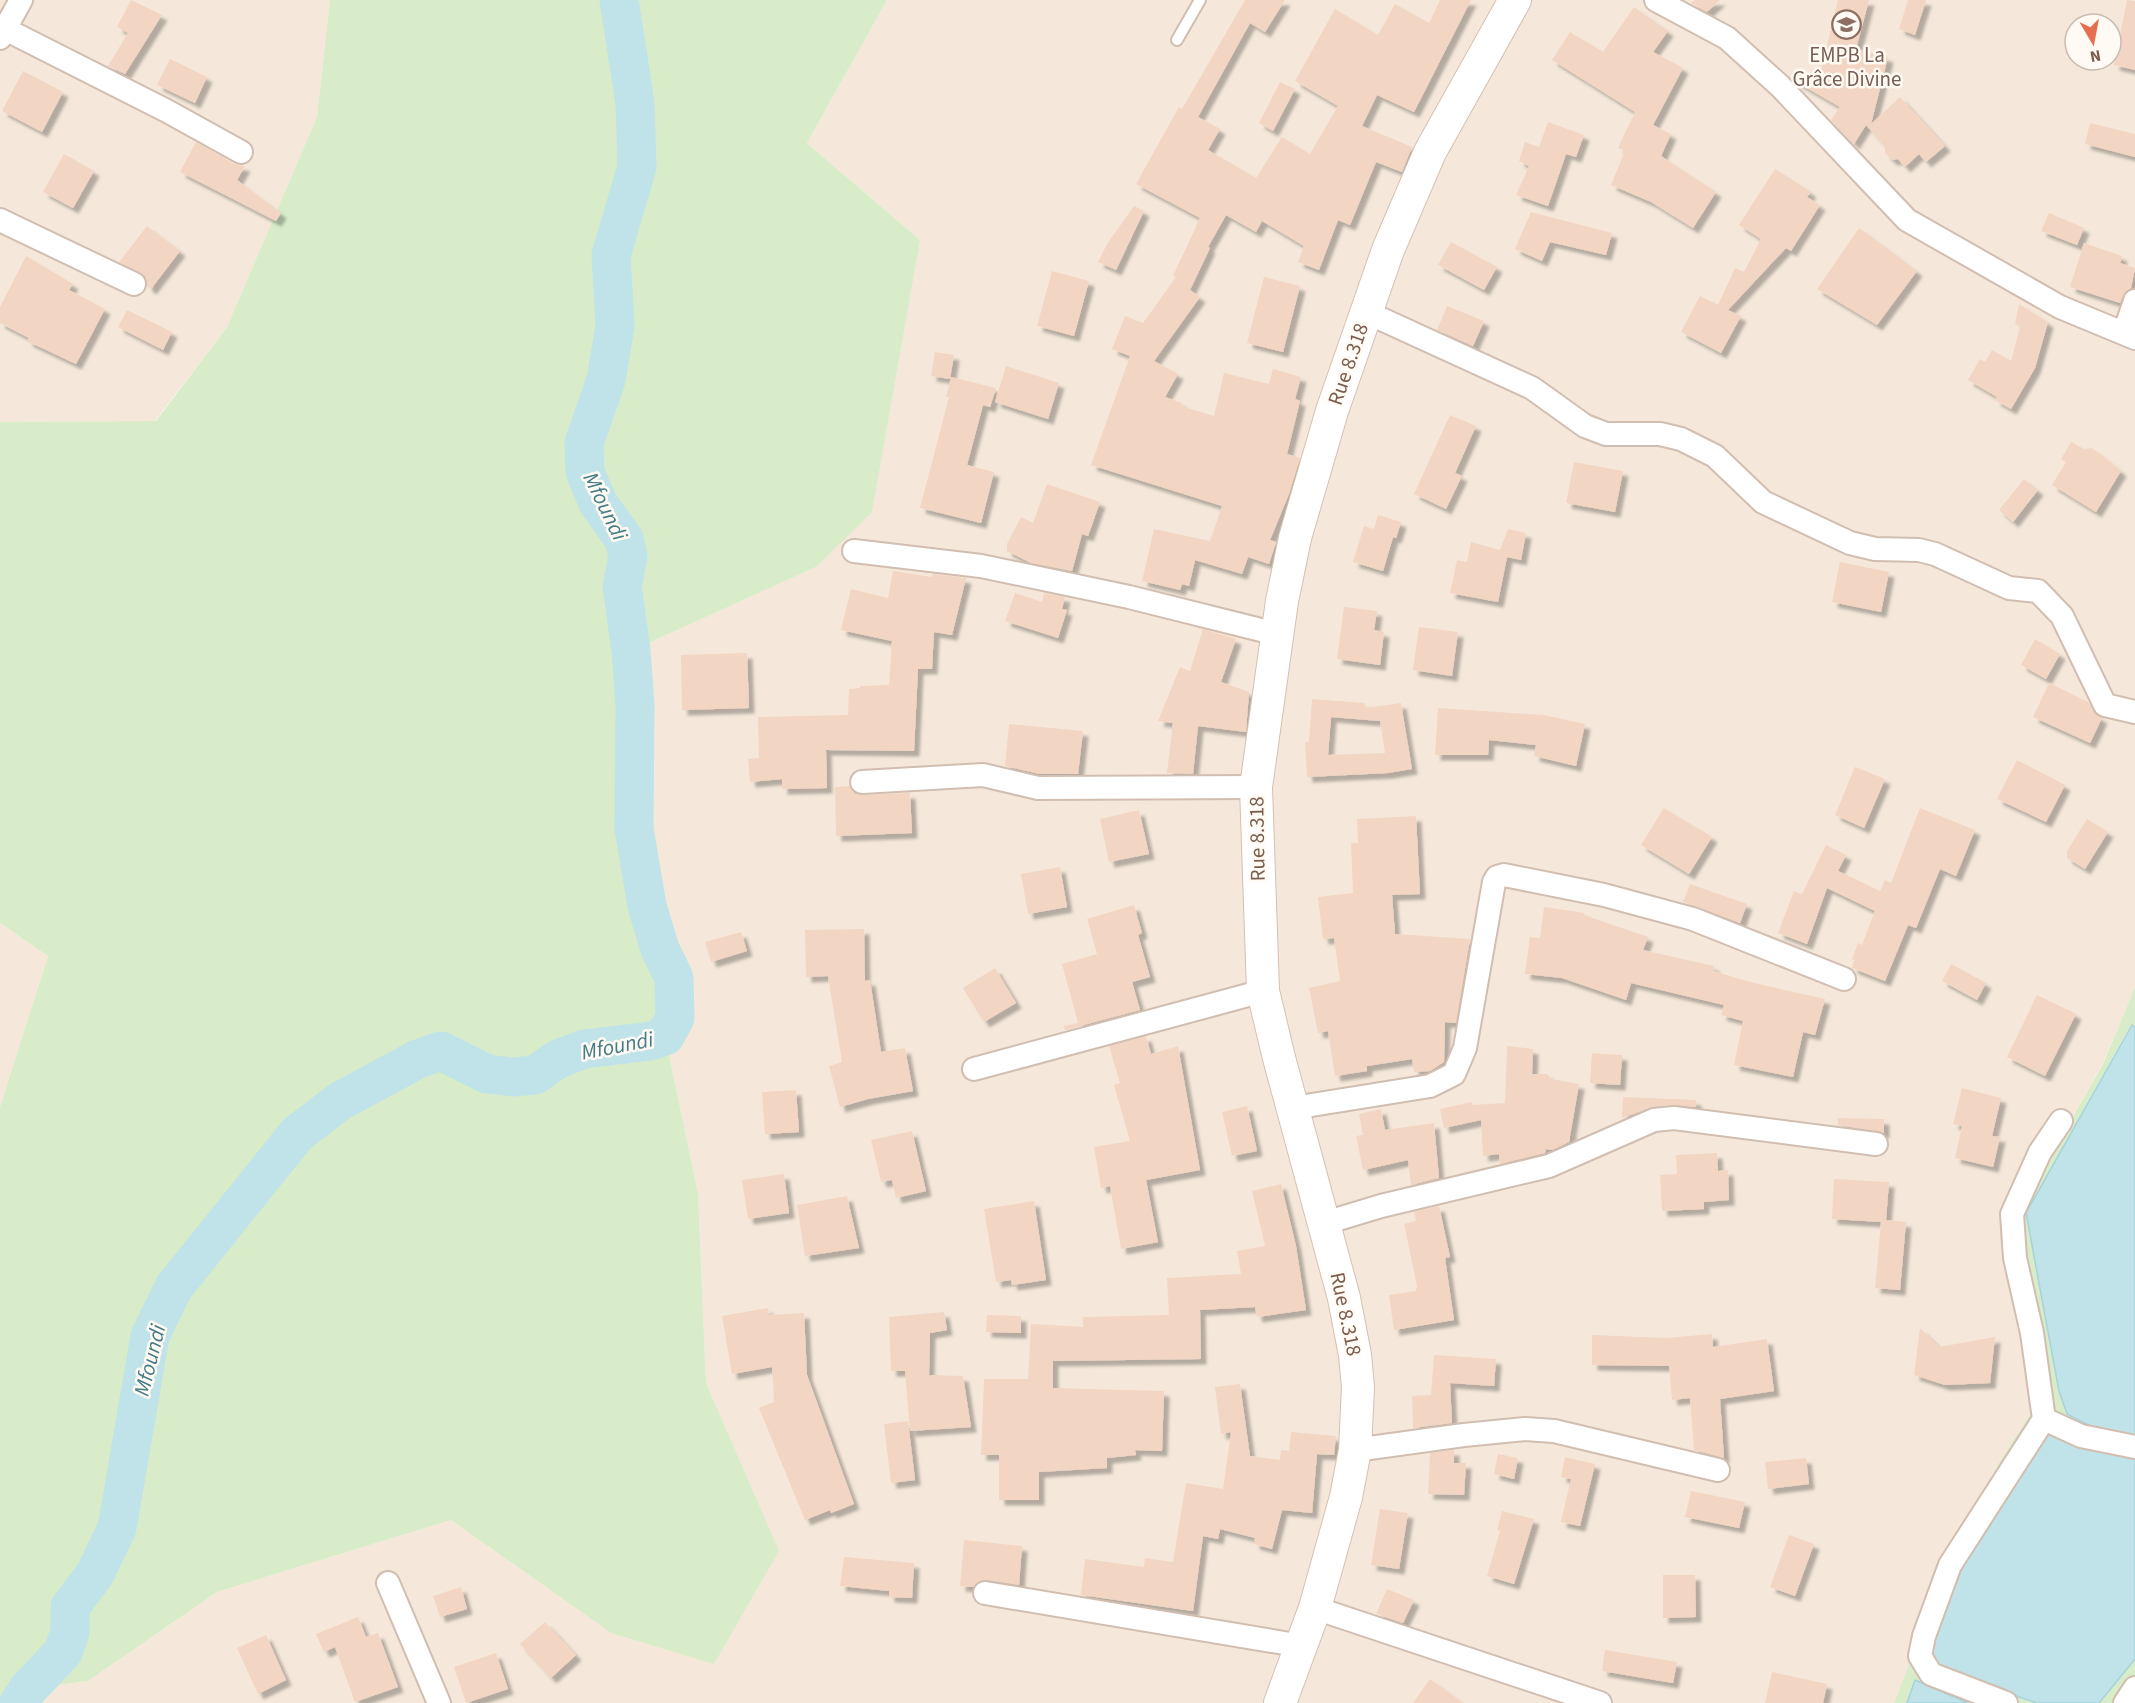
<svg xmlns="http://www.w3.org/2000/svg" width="2135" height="1703" font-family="'Source Sans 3',sans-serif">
  <defs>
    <filter id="shadow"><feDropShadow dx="5.5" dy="5.5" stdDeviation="1.5" flood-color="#0004"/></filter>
  </defs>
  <rect width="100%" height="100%" fill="#fdf6ec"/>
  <g fill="#f5e8da" fill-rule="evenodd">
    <path d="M0 0H330L317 117 227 327 155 421 0 422Z"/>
    <path d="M887 0H2135V987L2103 1063 2023 1203 2047 1388 2000 1461 1949 1560 1894 1703H19L28 1689 88 1681 217 1592 451 1520 611 1633 714 1663 778 1551 706 1383 698 1193 665 1036 675 1018 674 978 660 949 647 906 634 829 635 706 631 651 816 567 920 240 807 143ZM2075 24H2111V60H2075Z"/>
    <path d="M0 923 48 956 0 1107Z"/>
  </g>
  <g fill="#d8ecc9">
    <path d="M330 0H887L807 143 920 240 872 512 816 567 631 651C637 736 627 822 647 906 658 952 691 989 665 1036L698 1193 706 1383 779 1551 714 1664 611 1633 451 1520 217 1592 88 1681 28 1689 19 1703H0V1107L48 956 0 923V422L156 421 227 327 317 117Z"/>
    <path d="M2135 987V1027L2131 1025 2026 1213 2092 1427 1929 1667 2037 1703H1968L1916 1680 1907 1703H1894L1949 1560 2000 1461 2047 1388 2020 1220 2023 1203 2103 1064Z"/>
    <path d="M2135 1659V1703H2099Z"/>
  </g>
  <g fill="#bfe3e8" stroke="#a5d3da" stroke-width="1.5">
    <path d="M2132 1025 2135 1027V1436L2092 1427 2067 1414 2059 1391 2026 1213Z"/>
    <path d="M2042 1432 2074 1444 2135 1456V1659L2099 1703H2037L1929 1667 1923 1653 1952 1569Z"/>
    <path d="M1915 1680 1968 1703H1907Z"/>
  </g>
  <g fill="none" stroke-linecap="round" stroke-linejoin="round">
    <path stroke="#bfe3e8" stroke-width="39" d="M19 1703 28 1689 63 1652 70 1632V1607L95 1574 117 1528 150 1336 174 1287 297 1134 340 1101 418 1059 441 1051 487 1074 513 1077 535 1075 558 1059 584 1049 651 1041 665 1036 675 1018 674 978 660 949 647 906 634 829 635 706 631 651 622 586 628 557 624 539 598 503 585 472 584 443 606 380 615 326 611 255 637 167 635 103 619 0"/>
  </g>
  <g fill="#f3d5c3" fill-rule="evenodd" filter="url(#shadow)">
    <path d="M131 0 162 15 125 74 108 66 128 33 117 27Z"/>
    <path d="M1245 0H1285L1265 32 1250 23 1198 117 1220 129 1208 150 1256 178 1282 137 1310 154 1338 106 1295 81 1335 9 1378 35 1395 4 1429 23 1440 0H1471L1414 112 1377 95 1362 126 1412 147 1402 172 1376 162 1350 225 1338 220 1319 270 1298 262 1304 246 1262 221 1256 232 1226 215 1208 247 1210 248 1190 290 1200 297 1154 361 1178 374 1165 397 1182 403 1181 406 1214 416 1224 373 1269 384 1273 369 1301 377 1295 399 1300 401 1287 454 1300 458 1289 494 1270 540 1276 542 1269 564 1248 557 1242 574 1195 560 1189 586 1182 584 1180 590 1142 581 1154 529 1210 541 1222 506 1091 465 1130 356 1112 349 1125 316 1143 323 1176 277 1173 276 1200 218 1136 184 1179 107 1182 109Z"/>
    <path d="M1695 0H1720L1707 12 1691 3Z"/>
    <path d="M1838 0H1869L1856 49 1888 57 1871 124 1900 97 1945 146 1926 162 1919 154 1905 167 1898 159 1892 160 1885 153V146L1866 125 1854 144 1831 120 1840 107 1793 80 1819 79Z"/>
    <path d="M1908 0H1926L1915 35 1899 29Z"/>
    <path d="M2127 0 2135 1V70L2114 65Z"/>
    <path d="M1634 7 1668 31 1653 52 1683 68 1653 125 1671 134 1661 156 1716 192 1693 228 1651 202 1611 185 1625 151 1618 148 1635 112 1552 60 1570 32 1603 52Z"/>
    <path d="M170 59 207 77 195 103 157 85Z"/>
    <path d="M23 71 63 92 42 132 2 111Z"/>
    <path d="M1280 82 1295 89 1273 131 1259 123Z"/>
    <path d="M1548 122 1584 135 1576 157 1566 154 1548 206 1516 195 1529 166 1519 161 1525 142 1539 147Z"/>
    <path d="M2090 123 2135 134V157L2085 144Z"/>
    <path d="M196 142 234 164 245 166 237 180 281 213 276 221 180 172Z"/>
    <path d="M64 154 94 171 73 208 43 192Z"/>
    <path d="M1775 169 1811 192 1807 197 1820 205 1791 251 1786 248 1728 310 1741 316 1721 353 1681 332 1700 296 1718 305 1735 268 1744 272 1761 239 1739 225Z"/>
    <path d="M1134 206 1144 211 1116 270 1098 262 1107 244Z"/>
    <path d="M1531 212 1612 233 1606 255 1550 242 1542 261 1515 249Z"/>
    <path d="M2049 213 2084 228 2077 245 2041 231Z"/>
    <path d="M147 226 180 251 151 289 147 286 145 276 119 262Z"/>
    <path d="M1859 228 1917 271 1877 325 1817 289Z"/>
    <path d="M1451 242 1497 267 1484 290 1438 265Z"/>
    <path d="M2084 243 2122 256 2120 263 2135 268 2131 288 2126 291 2120 303 2070 287Z"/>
    <path d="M26 256 73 284 69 290 105 309 76 364 27 341 29 338 0 323V307Z"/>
    <path d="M1052 271 1089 281 1074 336 1037 326Z"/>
    <path d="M1264 277 1300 286 1283 352 1247 343Z"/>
    <path d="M2019 304 2048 322 2035 368 2011 409 1995 400 1997 397 1968 380 1980 359 1985 362 1992 350 2011 361 2020 327 2015 324Z"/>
    <path d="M1447 306 1484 321 1473 346 1437 330Z"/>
    <path d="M127 310 172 332 163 350 118 327Z"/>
    <path d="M935 352 954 355 950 379 931 376Z"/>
    <path d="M1006 366 1059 383 1048 419 995 402Z"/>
    <path d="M951 377 996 388 990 407 983 405 967 465 994 472 981 523 920 508 949 397H946Z"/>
    <path d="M1450 415 1476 426 1455 473 1462 476 1446 509 1414 494Z"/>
    <path d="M2071 442 2084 449 2092 448 2121 471 2096 512 2052 485 2066 462 2061 459Z"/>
    <path d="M1574 462 1623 471 1615 512 1566 503Z"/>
    <path d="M2024 479 2038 490 2013 522 1999 510Z"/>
    <path d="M1047 484 1100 502 1088 536 1082 534 1072 571 1031 563 1007 551V544L1021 517 1033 523Z"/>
    <path d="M1378 515 1401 522 1396 538 1393 537 1383 571 1353 562 1364 526 1374 529Z"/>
    <path d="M1508 529 1526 533 1521 560 1507 557 1498 602 1450 593 1457 560 1467 562 1471 542 1500 550Z"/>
    <path d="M1840 562 1889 572 1881 612 1832 602Z"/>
    <path d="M893 571 932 577 933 574 966 578 952 635 934 632 932 669H918L914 751 826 750 827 788 782 789V779L750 782 748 759 759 758 758 717 848 715 849 689 860 688V686L889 685 892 641 841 630 851 589 888 598Z"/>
    <path d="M1015 593 1042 602 1044 593 1065 597 1062 609 1067 610 1058 638 1005 621Z"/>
    <path d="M1344 607 1377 611 1374 630 1384 632 1380 665 1337 659Z"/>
    <path d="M1419 627 1458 632 1452 676 1413 670Z"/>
    <path d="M1203 629 1236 639 1221 682 1249 692 1246 732 1198 726 1193 774 1167 773 1173 723 1158 721 1180 667 1190 671Z"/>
    <path d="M2035 639 2060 654 2046 679 2021 665Z"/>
    <path d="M747 653 749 708 682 710 681 655Z"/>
    <path d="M2049 683 2088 702 2096 715 2102 718 2090 743 2033 717Z"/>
    <path d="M1312 699 1365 703V708L1401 703 1412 769 1388 773 1307 777 1305 742H1309ZM1331 717 1380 721 1385 753 1328 755Z"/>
    <path d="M1438 708 1544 715 1585 724 1576 766 1534 756 1536 745 1489 740 1488 755H1435Z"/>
    <path d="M1009 724 1083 731 1078 774H1040L1005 766Z"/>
    <path d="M2017 760 2065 785 2046 822 1997 799Z"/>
    <path d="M1855 767 1885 779 1864 828 1835 815Z"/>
    <path d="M850 786 855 794 862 795 910 793 912 833 836 836 835 787Z"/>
    <path d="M1664 808 1712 837 1689 874 1641 845Z"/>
    <path d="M1920 808 1975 830 1956 876 1940 869 1916 928 1908 925 1885 981 1852 968 1854 960 1852 959 1858 943 1862 945 1875 911 1827 888 1807 944 1778 933 1794 891 1802 894 1826 845 1846 855 1838 871 1880 891 1885 880 1891 883Z"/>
    <path d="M1139 810 1149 854 1109 862 1100 819Z"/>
    <path d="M1416 816 1420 894 1392 895 1395 934 1470 939 1456 1023 1445 1022 1444 1062 1430 1071 1414 1072 1412 1059 1367 1066V1071L1335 1076 1328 1031 1318 1033 1309 988 1340 981 1334 938 1323 939 1318 897 1353 893 1351 843H1358L1357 819Z"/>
    <path d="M2087 819 2108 832 2085 869 2067 858V851Z"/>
    <path d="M1060 867 1067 907 1028 914 1021 874Z"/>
    <path d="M1690 884 1747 904 1740 923 1683 902Z"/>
    <path d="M1134 905 1142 933 1138 935 1150 977 1132 982 1140 1010 1065 1030 1064 1026 1078 1023 1062 964 1097 954 1087 919Z"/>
    <path d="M1544 907 1585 913 1584 915 1648 937 1643 950 1714 966 1713 971 1750 982 1825 999 1815 1035 1803 1032 1793 1077 1734 1065 1743 1021 1721 1015 1724 1005 1631 983 1626 1000 1562 978 1525 974 1530 937 1540 938Z"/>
    <path d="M864 929 865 981 870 980 881 1052 905 1048 913 1091 868 1099 840 1107 829 1066 842 1062 828 976 806 977 805 930Z"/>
    <path d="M741 932 747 951 711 962 705 942Z"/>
    <path d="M1951 964 1986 983 1977 1000 1942 981Z"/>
    <path d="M995 968 1016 1003 984 1022 963 988Z"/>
    <path d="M2037 995 2076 1014 2045 1076 2007 1057Z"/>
    <path d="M1146 1036 1151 1054 1178 1046 1200 1170 1146 1180 1158 1242 1121 1249 1110 1186 1101 1188 1094 1147 1130 1141 1114 1085 1120 1083 1109 1046Z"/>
    <path d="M1507 1046 1533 1049 1532 1074H1547L1551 1079 1579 1084 1569 1142 1552 1150 1546 1149 1545 1153 1500 1164 1499 1154 1483 1156 1481 1120 1444 1128 1440 1109 1472 1102V1105L1505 1103Z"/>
    <path d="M1592 1053 1622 1055 1620 1085 1590 1083Z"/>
    <path d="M1962 1088 2001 1098 1992 1136 2000 1137 1993 1167 1955 1158 1962 1126 1953 1124Z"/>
    <path d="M796 1090 799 1132 765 1134 762 1092Z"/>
    <path d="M1623 1097 1696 1100V1107L1675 1105 1653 1107 1622 1118Z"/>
    <path d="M1247 1106 1257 1151 1232 1156 1222 1112Z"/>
    <path d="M1381 1109 1385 1130 1434 1123 1439 1178 1411 1185 1408 1160 1363 1170 1356 1136 1363 1135 1359 1114Z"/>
    <path d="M1838 1118 1884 1119V1133L1838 1125Z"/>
    <path d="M912 1131 926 1191 896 1198 892 1180 881 1182 871 1140Z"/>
    <path d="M1717 1153 1718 1171 1728 1170 1729 1200 1704 1202V1209L1662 1211 1660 1175 1677 1174 1676 1155Z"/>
    <path d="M784 1174 789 1213 748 1219 742 1180Z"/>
    <path d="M1834 1179 1889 1182 1886 1220 1906 1222 1900 1290 1875 1288 1881 1222 1832 1219Z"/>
    <path d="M1281 1184 1296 1246 1306 1310 1257 1317 1255 1307 1200 1310 1201 1359 1053 1361V1388L1164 1391 1162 1451 1135 1450 1136 1455 1107 1458V1468L1039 1472V1500H999V1455H981L984 1379H1028L1031 1324 1083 1327V1317L1169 1315 1167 1278 1241 1274 1237 1251 1265 1246 1252 1191Z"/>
    <path d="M847 1196 859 1248 805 1256 797 1205Z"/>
    <path d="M1034 1201 1046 1280 1012 1285 1011 1280 996 1282 984 1209Z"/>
    <path d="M1439 1206 1450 1257 1445 1258 1454 1320 1394 1330 1389 1295 1416 1291 1417 1286 1404 1224 1416 1221 1414 1212Z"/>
    <path d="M768 1308 769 1315 804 1313 807 1375 854 1504 831 1513 830 1510 805 1520 759 1408 774 1402 772 1367 732 1374 722 1316Z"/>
    <path d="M944 1312 947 1330 930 1333 929 1375 963 1376 971 1427 910 1431 905 1371H891L889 1317Z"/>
    <path d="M987 1315 1021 1316V1333L986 1332Z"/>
    <path d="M1920 1328 1939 1347 1995 1337 1990 1383 1945 1385 1914 1375Z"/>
    <path d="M1712 1334 1713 1347 1767 1339 1774 1391 1720 1399 1724 1458 1694 1450 1690 1398 1672 1400 1669 1366 1592 1365V1335L1666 1338Z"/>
    <path d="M1434 1355 1496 1359 1494 1386 1450 1383 1452 1423 1413 1428 1412 1396 1431 1395Z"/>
    <path d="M1240 1384 1250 1456 1280 1460 1281 1450 1289 1451 1291 1432 1336 1436 1334 1455 1317 1454 1312 1513 1282 1510 1272 1549 1254 1544 1255 1538 1220 1529 1218 1539 1203 1536 1193 1611 1081 1595 1085 1559 1144 1567 1145 1558 1173 1562 1186 1483 1223 1489 1231 1432 1221 1434 1215 1387Z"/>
    <path d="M908 1421 915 1480 891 1483 884 1424Z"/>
    <path d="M1454 1450V1463H1466L1464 1495 1428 1494 1430 1453Z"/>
    <path d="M1498 1454 1518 1458 1514 1479 1494 1474Z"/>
    <path d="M1565 1457 1595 1464 1580 1526 1561 1522 1571 1479 1561 1477Z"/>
    <path d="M1806 1458 1809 1484 1768 1489 1765 1462Z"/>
    <path d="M1691 1491 1745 1502 1739 1528 1685 1517Z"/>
    <path d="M1380 1509 1408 1513 1399 1569 1371 1565Z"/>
    <path d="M1502 1511 1534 1519 1514 1584 1487 1576 1500 1531 1497 1530Z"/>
    <path d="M1789 1535 1814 1544 1795 1596 1770 1587Z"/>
    <path d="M964 1540 1022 1546 1019 1585 987 1580 980 1581 973 1587 960 1586Z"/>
    <path d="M844 1557 914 1563 912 1598 889 1597V1591L840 1586Z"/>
    <path d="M1663 1575H1695L1696 1617 1663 1618Z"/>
    <path d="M461 1587 467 1609 440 1617 433 1596Z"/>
    <path d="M1387 1589 1414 1600 1403 1623 1376 1614Z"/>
    <path d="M358 1617 366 1637 378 1633 398 1687 355 1702 335 1647 324 1652 316 1634Z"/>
    <path d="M545 1622 576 1655 551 1678 520 1644Z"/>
    <path d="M266 1635 286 1680 258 1694 237 1648Z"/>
    <path d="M1605 1650 1677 1662 1673 1683 1602 1671Z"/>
    <path d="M496 1653 508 1689 466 1703 454 1667Z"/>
    <path d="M1772 1672 1827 1684 1823 1703H1765Z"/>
    <path d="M1430 1679 1463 1703H1413Z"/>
  </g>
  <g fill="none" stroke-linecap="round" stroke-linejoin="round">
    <defs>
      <path id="lane" d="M1177 40 1200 0"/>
      <g id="street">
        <path d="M1656 0 1727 38 1780 86 1907 220 2060 307 2135 338"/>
        <path d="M5 29 167 111 241 152"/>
        <path d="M0 38 21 0"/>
        <path d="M0 220 134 284"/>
        <path d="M1366 312 1532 388 1585 426 1606 434H1660L1681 439 1715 456 1763 502 1850 543 1875 549 1919 550 1935 554 2009 588 2038 591 2062 616 2105 705 2135 712"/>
        <path d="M2124 333 2135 301"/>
        <path d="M854 551 981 566 1129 597 1277 634"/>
        <path d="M862 782 983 775 1038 788 1256 787"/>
        <path d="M974 1069 1263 991"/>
        <path d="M1293 1108 1430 1086 1454 1074 1465 1048 1494 882 1497 877 1504 875 1604 895 1693 919 1844 979"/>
        <path d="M1325 1223 1381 1206 1549 1166 1654 1120 1674 1118 1876 1144"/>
        <path d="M2044 1419 2081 1436 2135 1447"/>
        <path d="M1355 1450 1464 1435 1525 1429 1554 1431 1718 1470"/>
        <path d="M388 1583 439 1703"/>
        <path d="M985 1593 1302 1646"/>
        <path d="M1315 1608 1600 1703"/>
        <path d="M2006 1703 1931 1674 1920 1656 1924 1636 1950 1565 2044 1419 2032 1333 2015 1258 2012 1214 2040 1152 2061 1121"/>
        <path d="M2125 1703 2135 1688"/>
      </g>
      <path id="secondary" d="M1280 1703 1315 1608 1346 1497 1355 1450 1358 1387 1355 1355 1344 1298 1279 1058 1263 991 1256 787 1282 601 1295 538 1332 411 1388 250 1430 152 1515 0"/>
    </defs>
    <use href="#lane" stroke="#d1beb0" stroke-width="14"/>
    <use href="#street" stroke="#d1beb0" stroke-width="26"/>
    <use href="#secondary" stroke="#d6c0b0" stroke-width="34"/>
    <use href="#lane" stroke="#fff" stroke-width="10"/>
    <use href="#street" stroke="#fff" stroke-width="22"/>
    <use href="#secondary" stroke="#fff" stroke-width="32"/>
  </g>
  <defs>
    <symbol id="school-ring" viewBox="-11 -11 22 22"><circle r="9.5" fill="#fffaf3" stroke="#8d6e63" stroke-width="1.5"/><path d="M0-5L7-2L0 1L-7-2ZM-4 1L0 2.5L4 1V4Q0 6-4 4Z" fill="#8d6e63"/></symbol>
  </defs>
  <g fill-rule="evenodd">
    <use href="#school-ring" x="1830" y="8" width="33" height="33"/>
  </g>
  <g text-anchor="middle" stroke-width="5" stroke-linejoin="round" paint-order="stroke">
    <g font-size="21" fill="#785e54" stroke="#fffaf3">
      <text x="1847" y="62">EMPB La<tspan x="1847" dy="24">Grâce Divine</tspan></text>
    </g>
    <g font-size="21" fill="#7a5c4d" stroke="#fffaf3">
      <text transform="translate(1348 364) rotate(-71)" y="7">Rue 8.318</text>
      <text transform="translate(1257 839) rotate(-91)" y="7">Rue 8.318</text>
      <text transform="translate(1346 1314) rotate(78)" y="7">Rue 8.318</text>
    </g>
    <g font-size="22" font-style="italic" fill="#437c86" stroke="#fffaf3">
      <text transform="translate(606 506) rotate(64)" y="8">Mfoundi</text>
      <text transform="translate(617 1045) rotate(-11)" y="8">Mfoundi</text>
      <text transform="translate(149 1360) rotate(-76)" y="8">Mfoundi</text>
    </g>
  </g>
  <g transform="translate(2093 42) rotate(170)"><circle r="28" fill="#fffaf3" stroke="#cabbb1" stroke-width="1.5"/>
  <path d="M0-4.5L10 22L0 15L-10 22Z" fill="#e76f51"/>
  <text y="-9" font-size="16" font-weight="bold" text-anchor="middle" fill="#7a5c4d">N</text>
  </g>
</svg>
